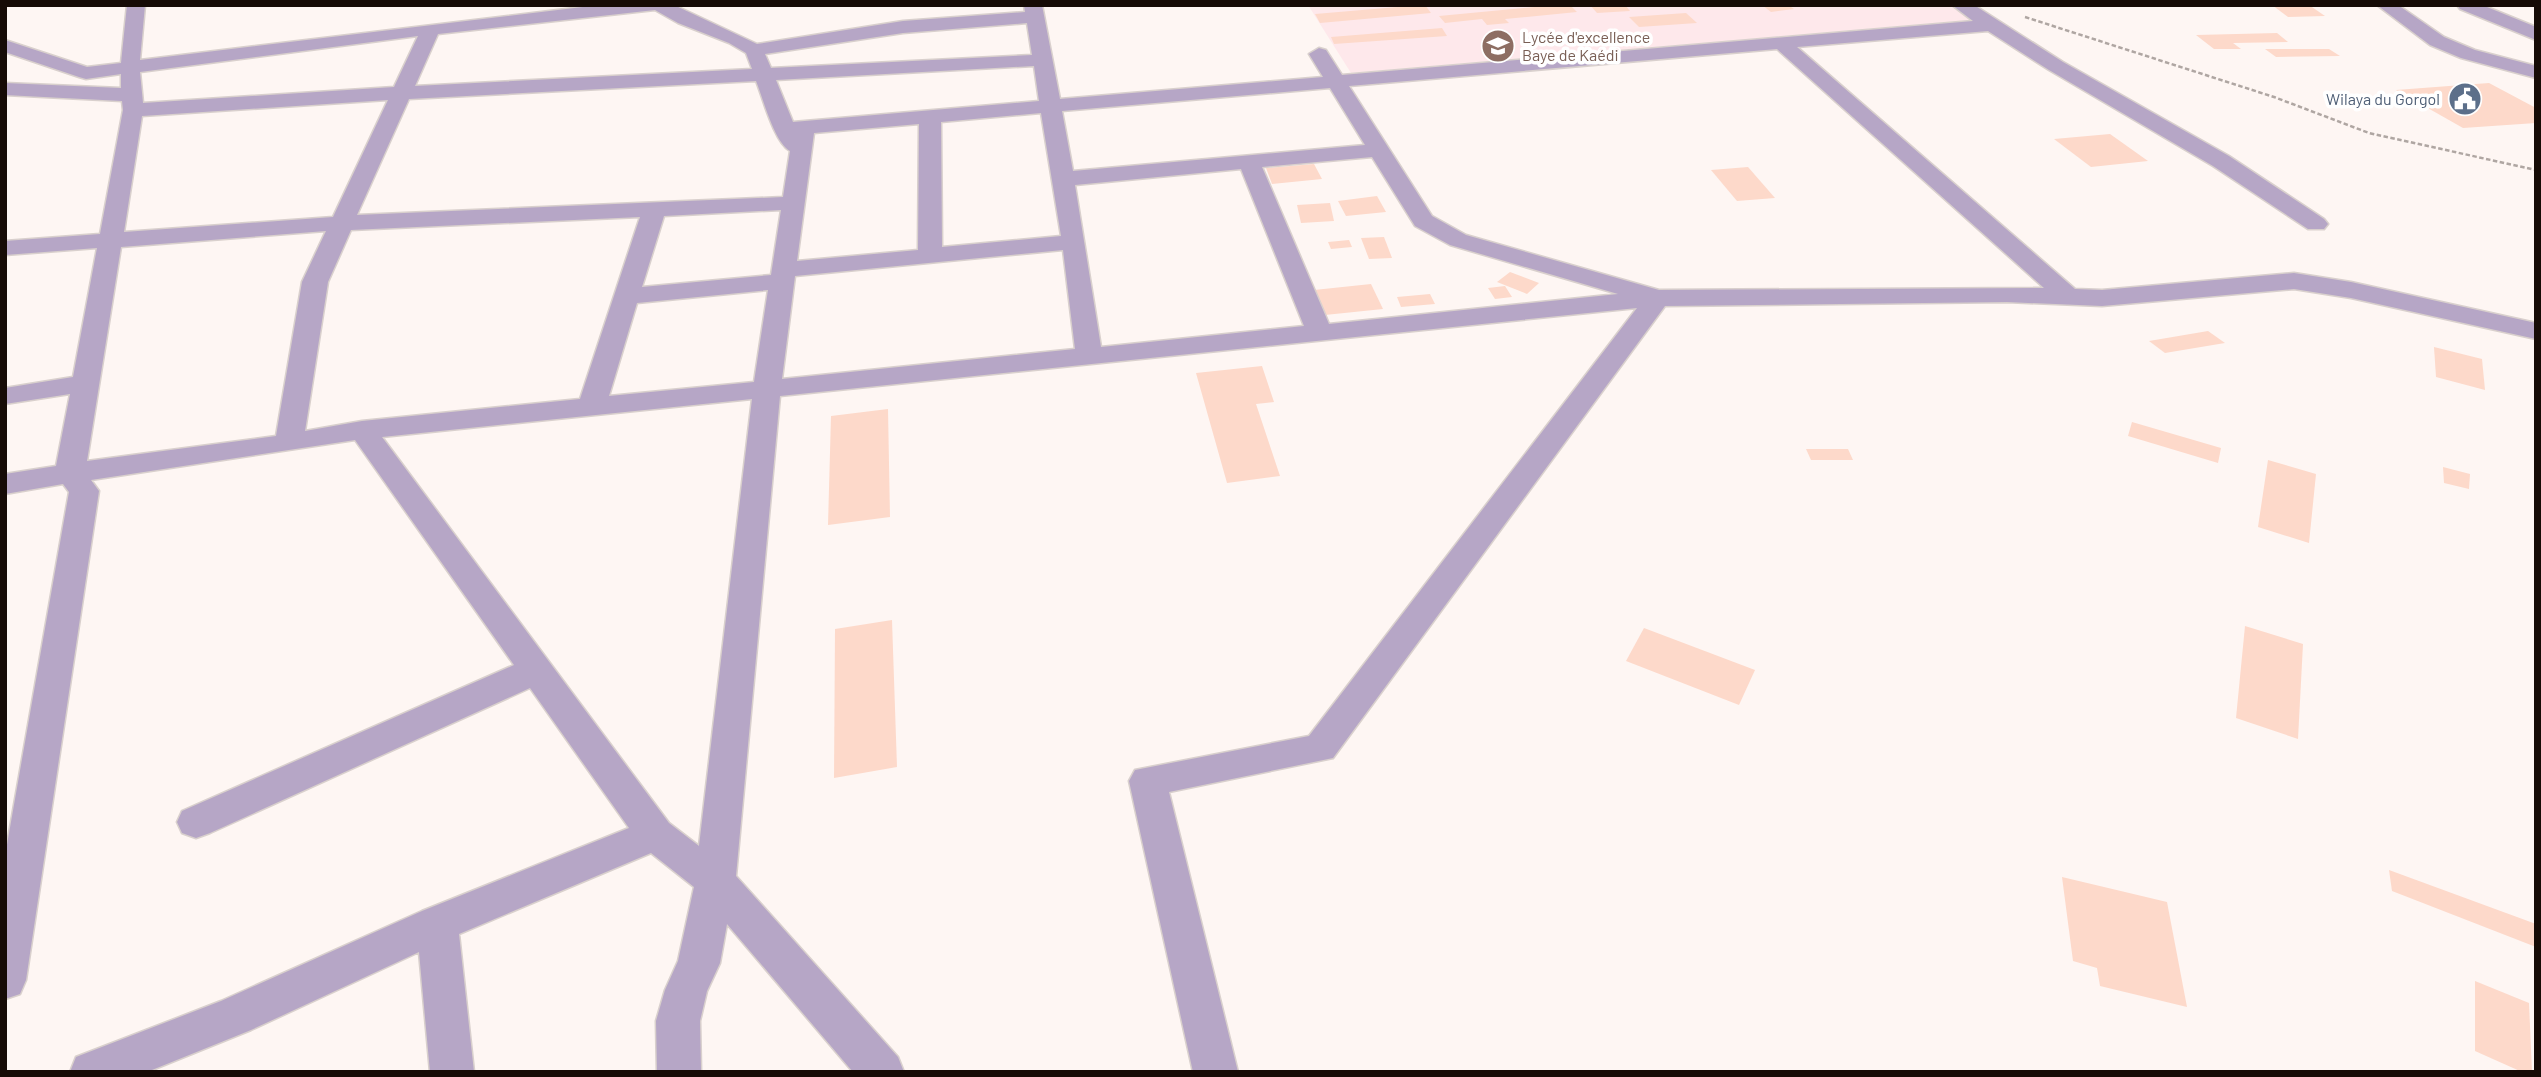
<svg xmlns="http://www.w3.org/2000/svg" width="2541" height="1077" font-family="Barlow,sans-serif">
  <rect width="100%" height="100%" fill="#fef6f3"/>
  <path fill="#fee8eb" d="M1308 5H1951L1972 20 1351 73Z"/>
  <g fill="#fdd9ca">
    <path d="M1421 5H1425L1431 13 1320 23 1315 14Z"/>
    <path d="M1555 5H1570L1577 12 1505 19 1509 23 1487 25 1482 19 1445 23 1439 16Z"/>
    <path d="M1590 5H1625L1630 11 1597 13Z"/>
    <path d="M1762 5H1788L1794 9 1771 12Z"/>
    <path d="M2272 5H2309L2325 16 2288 17Z"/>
    <path d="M1686 13 1697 23 1639 27 1629 17Z"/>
    <path d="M1442 28 1447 36 1334 44 1331 37Z"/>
    <path d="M2277 33 2288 42 2233 43 2241 49H2214L2196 35Z"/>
    <path d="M2265 49H2329L2340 56 2276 57Z"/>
    <path d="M2489 83 2536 108V123L2463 128 2396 90Z"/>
    <path d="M2110 134 2148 161 2091 167 2054 139Z"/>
    <path d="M1314 164 1322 179 1272 184 1266 168Z"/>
    <path d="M1748 167 1775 198 1737 201 1711 170Z"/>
    <path d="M1377 196 1386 212 1346 216 1338 201Z"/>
    <path d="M1330 203 1334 221 1301 223 1297 205Z"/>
    <path d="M1384 237 1392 258 1369 259 1361 238Z"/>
    <path d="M1349 240 1352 247 1331 249 1328 242Z"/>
    <path d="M1510 272 1539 283 1527 294 1497 282Z"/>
    <path d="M1371 284 1383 309 1325 315 1314 290Z"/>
    <path d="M1505 286 1512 297 1495 299 1488 288Z"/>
    <path d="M1430 294 1435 304 1401 307 1397 297Z"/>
    <path d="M2208 331 2225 343 2165 353 2149 341Z"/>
    <path d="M2434 347 2482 359 2485 390 2436 377Z"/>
    <path d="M1262 366 1274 402 1256 404 1280 476 1227 483 1196 373Z"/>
    <path d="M888 409 890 517 828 525 831 416Z"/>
    <path d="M2132 422 2221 448 2218 463 2128 436Z"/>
    <path d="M1806 449H1848L1853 460H1811Z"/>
    <path d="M2268 460 2316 474 2309 543 2258 527Z"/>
    <path d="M2443 467 2470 474 2469 489 2444 483Z"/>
    <path d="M892 620 897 767 834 778 835 629Z"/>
    <path d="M2245 626 2303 644 2298 739 2236 718Z"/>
    <path d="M1644 628 1755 670 1739 705 1626 661Z"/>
    <path d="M2389 870 2536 924V947L2392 891Z"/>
    <path d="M2062 877 2167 902 2187 1007 2100 986 2097 968 2073 961Z"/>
    <path d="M2475 981 2529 1003 2532 1072H2522L2475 1051Z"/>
  </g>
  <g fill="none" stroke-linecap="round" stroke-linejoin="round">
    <defs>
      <g id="minor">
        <path d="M127 5H145L140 60 599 5H674L757 44 903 21 1025 12 1024 5H1042L1060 99 1323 77 1309 54 1319 48 1326 50 1342 75 1973 21 1952 5H1974L2063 62 2229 156 2324 219 2328 224 2324 229H2308L2213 166 2049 70 1988 31 1797 47 2075 289 2102 290 2294 273 2351 282 2536 323V339L2351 298 2294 289 2102 306 2007 302 1665 306 1333 758 1169 792 1238 1072H1193L1129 781 1135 770 1309 736 1637 308 780 396 736 876 898 1057 904 1072H853L727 924 720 963 707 991 700 1021 701 1072H657L656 1021 665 990 678 961 694 887 651 853 459 934 474 1072H430L419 952 251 1030 147 1072H70L76 1057 221 1001 422 911 629 828 530 688 210 833 196 838 182 833 177 822 182 811 514 665 355 440 91 480 99 491 26 980 20 994 5 999V856L69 492 63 484 5 494V474L56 466 70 394 5 404V388L73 377 97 248 5 255V241L100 234 123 110 122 101 5 95V83L121 88V74L86 79 79 77 5 52V40L87 67 121 63ZM655 10 678 23 729 43 746 53 752 69 415 86 438 34ZM1027 23 1032 55 771 68 765 54 903 33ZM418 36 394 87 143 103 140 72ZM1777 49 2044 288 1659 290 1466 235 1432 216 1349 86ZM1034 66 1039 101 793 122 776 80ZM756 81C763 98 774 142 790 151L783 197 357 215 409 99ZM1330 88 1365 145 1073 171 1062 111ZM388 100 333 217 124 232 142 116ZM1041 113 1061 236 942 247 941 122ZM919 124 918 250 797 261 814 133ZM1372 157 1415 226 1450 245 1618 294 1329 324 1262 167ZM1241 169 1304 326 1101 347 1075 185ZM781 210 771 275 642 287 664 216ZM640 217 580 399 362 421 305 431 328 282 351 230ZM326 231 302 282 276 436 87 461 121 247ZM1063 250 1075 349 782 379 795 276ZM768 290 754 382 609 396 637 303ZM752 399 699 846 669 823 382 437Z"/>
        <path d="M2377 5H2398L2444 37 2475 50 2536 66V78L2461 58 2430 45Z"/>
        <path d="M2457 5H2482L2536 27V40L2460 9Z"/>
      </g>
    </defs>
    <use href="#minor" stroke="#d9d0cd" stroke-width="3"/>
    <path stroke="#afa6a2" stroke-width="2.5" stroke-dasharray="4.5 2.5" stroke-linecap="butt" d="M2025 17 2274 97 2369 133 2536 170"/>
    <use href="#minor" fill="#b6a6c6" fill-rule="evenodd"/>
  </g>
  <defs>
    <symbol id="school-disc" viewBox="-11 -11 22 22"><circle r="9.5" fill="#8d6e63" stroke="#fff"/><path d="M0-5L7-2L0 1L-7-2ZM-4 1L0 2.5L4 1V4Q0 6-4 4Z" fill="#fff"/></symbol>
    <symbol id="civic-disc" viewBox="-11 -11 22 22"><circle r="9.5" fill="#5c6f8a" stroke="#fff"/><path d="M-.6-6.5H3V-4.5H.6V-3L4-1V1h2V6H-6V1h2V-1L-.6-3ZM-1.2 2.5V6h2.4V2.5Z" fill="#fff"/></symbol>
  </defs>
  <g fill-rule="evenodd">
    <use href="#school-disc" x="1479" y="27" width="38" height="38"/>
    <use href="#civic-disc" x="2446" y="80" width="38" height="38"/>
  </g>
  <g text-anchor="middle" stroke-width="7" stroke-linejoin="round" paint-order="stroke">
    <g font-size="16" fill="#785e54" stroke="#fff" text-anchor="start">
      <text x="1522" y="43">Lycée d'excellence<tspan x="1522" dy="18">Baye de Kaédi</tspan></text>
    </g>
    <g font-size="16" fill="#4e5e75" stroke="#fff" text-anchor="end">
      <text x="2440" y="105">Wilaya du Gorgol</text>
    </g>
  </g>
  <rect width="2541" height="1077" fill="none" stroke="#160b06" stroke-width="14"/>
</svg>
